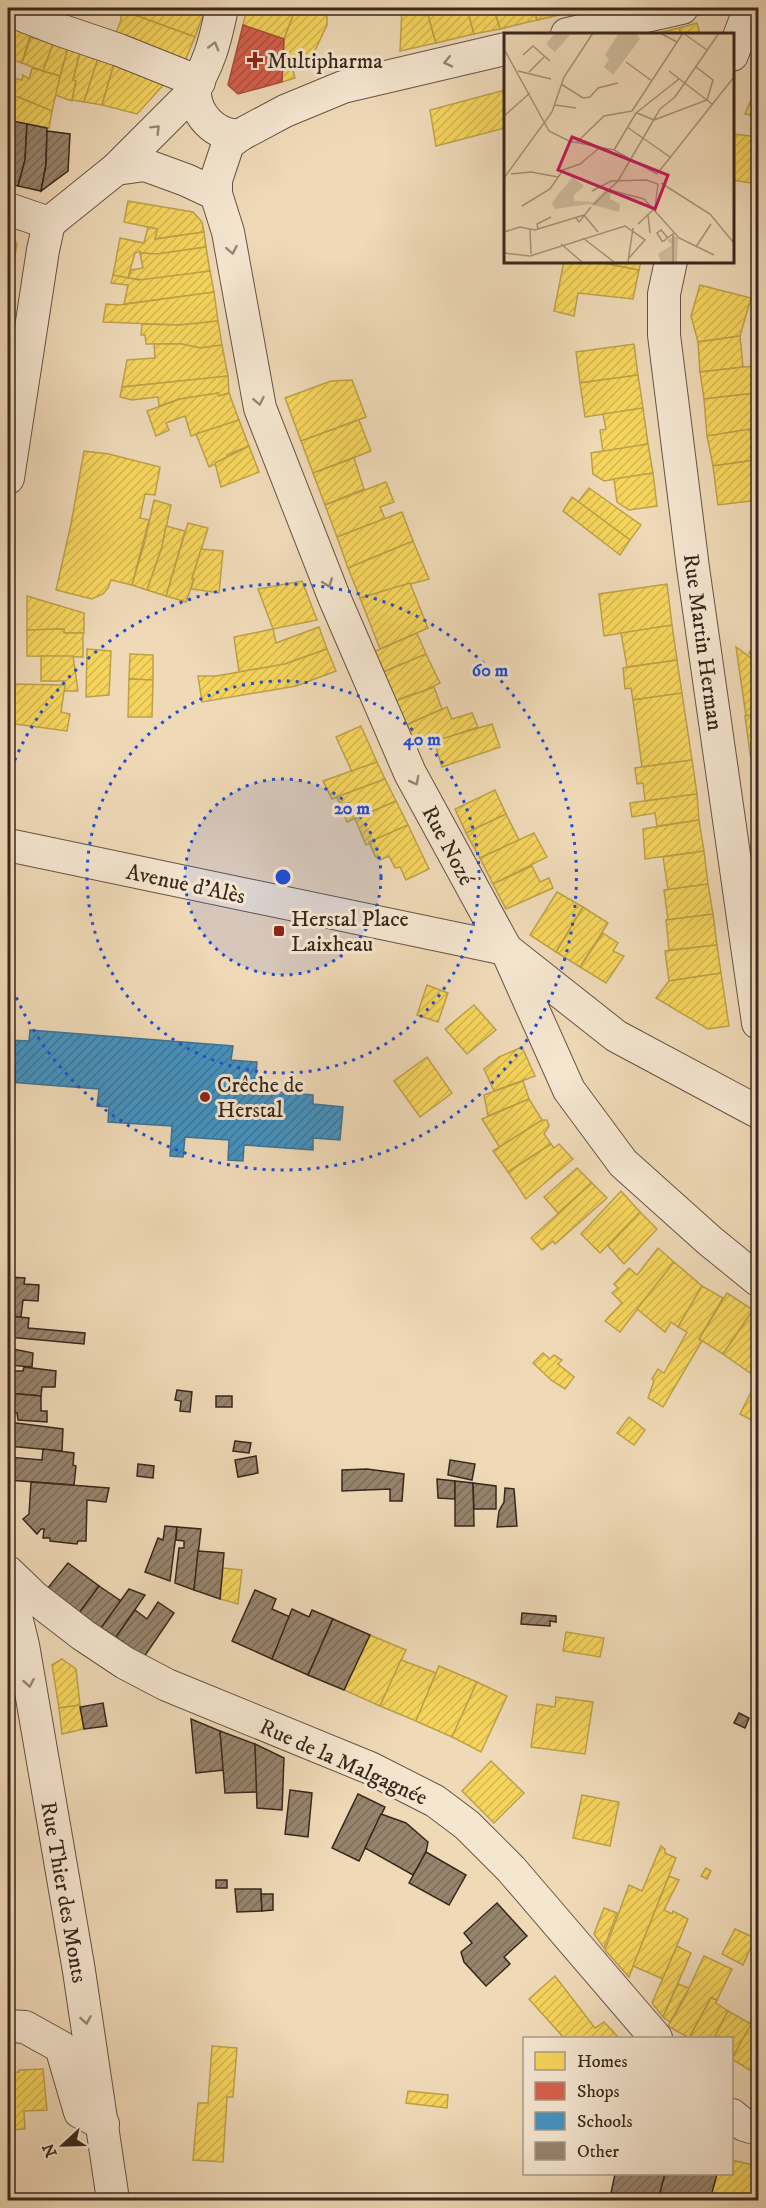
<svg xmlns="http://www.w3.org/2000/svg" width="766" height="2208" font-family="'IM FELL DW Pica',serif">
  <defs>
    <pattern id="forest-firs" width="22" height="20" patternUnits="userSpaceOnUse" patternTransform="scale(1.5)"><rect width="22" height="20" fill="#d0bb9d"/><path d="M5 1l3.5 6h-7zM16 11l3.5 6h-7z" fill="#aa987f"/></pattern>
    <pattern id="homes-hatch" width="6" height="6" patternUnits="userSpaceOnUse" patternTransform="scale(1.5)"><rect width="6" height="6" fill="#f6d55c"/><path d="M-1 1l2-2M0 6l6-6M5 7l2-2" fill="none" stroke="#d4b750"/></pattern>
    <pattern id="shops-hatch" width="6" height="6" patternUnits="userSpaceOnUse" patternTransform="scale(1.5)"><rect width="6" height="6" fill="#d6604d"/><path d="M-1 1l2-2M0 6l6-6M5 7l2-2" fill="none" stroke="#af4f3f"/></pattern>
    <pattern id="schools-hatch" width="6" height="6" patternUnits="userSpaceOnUse" patternTransform="scale(1.5)"><rect width="6" height="6" fill="#4393c3"/><path d="M-1 1l2-2M0 6l6-6M5 7l2-2" fill="none" stroke="#39789e"/></pattern>
    <pattern id="building-hatch" width="6" height="6" patternUnits="userSpaceOnUse" patternTransform="scale(1.5)"><rect width="6" height="6" fill="#97846d"/><path d="M-1 1l2-2M0 6l6-6M5 7l2-2" fill="none" stroke="#7c6c59"/></pattern>
  </defs>
  <rect width="100%" height="100%" fill="#efd9b7"/>
  <filter id="stains"><feTurbulence type="fractalNoise" baseFrequency=".00333" numOctaves="4"/><feColorMatrix values="0 0 0 0 .2 0 0 0 0 .09 0 0 0 0 .02 0 0 0 .5 -.17"/></filter>
  <radialGradient id="worn" r=".72"><stop offset=".6" stop-color="#630" stop-opacity="0"/><stop offset="1" stop-color="#630" stop-opacity=".3"/></radialGradient>
  <path fill="url(#forest-firs)" stroke="#84715d" stroke-width="1.5" d="M758 999V1113L757 1112 755 1000Z"/>
  <g fill="url(#homes-hatch)" stroke="#bda149" stroke-width="1.5">
    <path d="M122 8H195L205 10 195 37 121 10Z"/>
    <path d="M247 8H296L284 39 243 25Z"/>
    <path d="M296 8 327 10V25L308 65 289 57 295 78 282 82 284 39Z"/>
    <path d="M402 8H426L436 43 400 51Z"/>
    <path d="M426 8H467L474 34 436 43Z"/>
    <path d="M467 8H494L500 29 474 34Z"/>
    <path d="M494 8H534L537 20 500 29Z"/>
    <path d="M534 8H572V12L537 20Z"/>
    <path d="M572 8H590L572 12Z"/>
    <path d="M121 10 195 37 185 61 116 33 121 20Z"/>
    <path d="M697 23 700 34H681L679 28Z"/>
    <path d="M8 25 31 32 22 63 8 58Z"/>
    <path d="M679 28 681 34H662V32Z"/>
    <path d="M31 37 53 44 43 71 22 63Z"/>
    <path d="M53 44 68 48 60 76 43 71Z"/>
    <path d="M68 48 80 51 73 80 76 81 72 101 55 95Z"/>
    <path d="M80 53 98 60 84 102 72 100 76 81 73 80Z"/>
    <path d="M98 58 114 64 102 105 84 102Z"/>
    <path d="M114 64 166 82 137 114 102 105Z"/>
    <path d="M32 68 60 76 52 111 18 97 8 95V77L22 80 23 75 29 79Z"/>
    <path d="M758 84V117L745 114Z"/>
    <path d="M505 90V128L436 146 430 110Z"/>
    <path d="M8 95 18 97 52 111 49 128 8 120Z"/>
    <path d="M734 134 758 137V184L732 180V138Z"/>
    <path d="M128 201 193 212 202 222 204 232 155 239 157 229 124 222Z"/>
    <path d="M148 227 157 229 155 239 204 232 206 247 157 254 140 253V251L135 253 128 278 113 275 120 238 144 243Z"/>
    <path d="M8 231H10L17 244 11 277H8Z"/>
    <path d="M206 247 210 271 145 280 128 278 131 270 143 268 140 253 157 254Z"/>
    <path d="M564 261H594L639 270 633 299 578 293 574 316 554 311Z"/>
    <path d="M594 261H641L639 270Z"/>
    <path d="M210 271 214 292 124 304 128 285 111 283 113 275 139 280Z"/>
    <path d="M700 285 751 298 740 336 698 342 691 316Z"/>
    <path d="M214 292 218 321 180 325 103 322 106 304 120 305Z"/>
    <path d="M218 321 222 345 200 348 182 344H146L145 335H141L142 324 180 325Z"/>
    <path d="M740 336 743 367 700 372 698 342Z"/>
    <path d="M154 344H182L200 348 222 345 228 376 122 387 127 360 155 358Z"/>
    <path d="M634 344 638 375 580 383 576 352Z"/>
    <path d="M753 366 756 393 704 399 700 372Z"/>
    <path d="M638 375 643 408 585 417 580 383Z"/>
    <path d="M228 376 229 393 219 396 218 393 180 399 159 406 158 397 132 400 120 397 122 387Z"/>
    <path d="M352 380 366 417 301 441 285 398 331 381Z"/>
    <path d="M218 393 219 396 229 393 239 420 191 436 185 416 166 423 169 430 156 436 147 411 180 399Z"/>
    <path d="M756 393 758 428 707 436 704 399Z"/>
    <path d="M643 408 648 444 603 452 600 430 606 429 603 414Z"/>
    <path d="M239 420 249 446 227 455 228 458 209 467 196 434Z"/>
    <path d="M359 420 371 451 313 473 301 441Z"/>
    <path d="M750 429 755 460 713 466 707 436Z"/>
    <path d="M648 444 653 473 604 481 593 474 591 453Z"/>
    <path d="M249 446 259 472 221 487 215 463Z"/>
    <path d="M84 451 109 454 160 467 155 495 145 494 140 518 149 520 132 585 111 580 108 588 103 594 92 599 56 590 71 524Z"/>
    <path d="M354 458 364 489 325 505 313 473Z"/>
    <path d="M755 460 757 477 758 476V500L718 505 713 466Z"/>
    <path d="M653 473 657 506 629 510 617 502 614 479Z"/>
    <path d="M386 482 394 502 380 507 385 519 337 537 325 505Z"/>
    <path d="M589 488 641 525 630 540 578 502Z"/>
    <path d="M572 497 630 540 620 555 563 511Z"/>
    <path d="M154 500 171 505 162 547 147 590 132 585 145 541Z"/>
    <path d="M402 512 413 541 348 568 337 537Z"/>
    <path d="M188 523 208 528 192 579H194L186 602 166 596Z"/>
    <path d="M166 526 185 531 166 596 147 590 162 547Z"/>
    <path d="M413 541 429 579 360 598 348 568Z"/>
    <path d="M201 549 223 551 219 593 191 589 194 579H192Z"/>
    <path d="M302 581 317 620 273 629 258 589Z"/>
    <path d="M410 583 428 628 380 649 360 598Z"/>
    <path d="M667 584 672 625 604 636 599 594Z"/>
    <path d="M27 596 84 613V633H64V629L27 630Z"/>
    <path d="M672 625 677 660 627 667 621 633Z"/>
    <path d="M319 627 327 649 285 664 239 672 234 637 273 629 276 643Z"/>
    <path d="M64 629V633H83V657L27 656V630Z"/>
    <path d="M417 633 426 654 381 673 371 653Z"/>
    <path d="M756 644H758V660L749 653Z"/>
    <path d="M736 647 758 663V714L746 716Z"/>
    <path d="M87 649 111 651 109 695 86 697Z"/>
    <path d="M327 649 336 671 296 686 202 702 198 676H216L285 664Z"/>
    <path d="M130 654 153 655V680L129 679Z"/>
    <path d="M426 654 440 683 416 695 415 693 393 702 381 673Z"/>
    <path d="M41 656H73L78 691H64L65 681H41Z"/>
    <path d="M677 660 682 693 633 700 631 688 625 689 623 668Z"/>
    <path d="M129 679 153 680 152 717H128Z"/>
    <path d="M8 684 65 685 61 712 70 714 67 731 8 723Z"/>
    <path d="M434 687 442 709 404 726 393 702Z"/>
    <path d="M682 693 692 760 642 767 633 700Z"/>
    <path d="M447 707 452 719 472 713 478 727 415 749 404 726Z"/>
    <path d="M758 714V752L750 753 745 716Z"/>
    <path d="M492 724 500 747 442 767 434 741Z"/>
    <path d="M361 726 377 762 352 772 336 737Z"/>
    <path d="M758 752V788H756L750 753Z"/>
    <path d="M692 760 697 794 645 801 643 783 637 784 635 768Z"/>
    <path d="M377 762 385 779 332 799 323 781Z"/>
    <path d="M385 779 396 801 347 822 337 797Z"/>
    <path d="M495 790 506 814 466 833 455 809Z"/>
    <path d="M697 794 699 820 657 826 655 813 632 817 630 803Z"/>
    <path d="M396 801 408 825 366 845 355 819Z"/>
    <path d="M506 814 519 840 480 858 466 833Z"/>
    <path d="M699 820 704 851 645 859 643 829Z"/>
    <path d="M408 825 429 869 406 880 400 867 395 868 389 856 380 860 375 856 369 842Z"/>
    <path d="M534 833 547 857 493 884 480 858Z"/>
    <path d="M704 851 708 884 668 890 663 857Z"/>
    <path d="M532 866 540 882 549 878 553 888 506 909 493 884Z"/>
    <path d="M708 884 713 914 668 920 664 890Z"/>
    <path d="M557 892 583 907 556 952 530 935Z"/>
    <path d="M583 907 608 923 580 967 556 952Z"/>
    <path d="M713 914 717 945 669 950 666 920Z"/>
    <path d="M603 933 618 943 613 951 624 956 606 983 580 967Z"/>
    <path d="M717 945 721 973 669 981 665 951Z"/>
    <path d="M721 973 729 1026 708 1029 656 998 669 981Z"/>
    <path d="M427 985 448 993 438 1022 417 1015Z"/>
    <path d="M474 1005 496 1030 467 1054 445 1029Z"/>
    <path d="M522 1047 535 1076 494 1091 484 1069 499 1057Z"/>
    <path d="M427 1057 452 1093 420 1117 394 1081Z"/>
    <path d="M523 1081 529 1099 488 1116 484 1095Z"/>
    <path d="M529 1099 542 1120 500 1148 482 1119Z"/>
    <path d="M542 1120H547L549 1126 544 1134 551 1144 508 1172 493 1151Z"/>
    <path d="M551 1144 554 1148 559 1144 573 1159 526 1199 508 1172Z"/>
    <path d="M577 1168 592 1183 558 1213 544 1197Z"/>
    <path d="M592 1183 607 1198 555 1244 553 1241 542 1250 531 1238Z"/>
    <path d="M621 1191 640 1212 600 1253 581 1234Z"/>
    <path d="M640 1212 657 1229 624 1264 608 1246Z"/>
    <path d="M658 1248 674 1262 620 1332 605 1321 622 1303 612 1293 618 1288 614 1284 629 1268 637 1275Z"/>
    <path d="M674 1262 702 1286 678 1327 671 1322 665 1332 637 1309Z"/>
    <path d="M702 1286 723 1298 699 1339 702 1341 663 1407 648 1398 654 1381 652 1379 658 1369 664 1373 687 1332 678 1327Z"/>
    <path d="M727 1293 753 1310 723 1354 699 1339Z"/>
    <path d="M753 1310 758 1314V1360L750 1373 723 1354Z"/>
    <path d="M543 1353 550 1359 554 1355 562 1360 558 1364 574 1377 565 1389 551 1380 533 1363Z"/>
    <path d="M758 1379V1421L757 1423 740 1414Z"/>
    <path d="M629 1417 645 1430 634 1445 617 1433Z"/>
    <path d="M223 1568 242 1570 238 1604 220 1599Z"/>
    <path d="M566 1632 604 1638 600 1657 563 1651Z"/>
    <path d="M370 1635 406 1650 380 1706 344 1690Z"/>
    <path d="M62 1659 76 1669 80 1705 59 1708 52 1665Z"/>
    <path d="M401 1660 436 1673 416 1721 380 1706Z"/>
    <path d="M439 1666 477 1682 452 1737 416 1721Z"/>
    <path d="M477 1682 507 1696 481 1752 452 1737Z"/>
    <path d="M556 1697 593 1702 585 1754 531 1747 537 1704 555 1707Z"/>
    <path d="M80 1705 84 1729 62 1734 59 1708Z"/>
    <path d="M491 1761 524 1793 494 1823 462 1791Z"/>
    <path d="M8 1765 11 1785H8Z"/>
    <path d="M8 1785H11L15 1815 8 1816Z"/>
    <path d="M582 1795 619 1802 610 1846 573 1838Z"/>
    <path d="M661 1846 665 1849V1853L676 1858 629 1977 605 1950 629 1885 642 1891Z"/>
    <path d="M706 1868 711 1871 707 1879 701 1876Z"/>
    <path d="M669 1876 679 1880 664 1910 672 1914 673 1911 688 1919 663 1979 633 1966Z"/>
    <path d="M604 1908 617 1913 604 1948 594 1934Z"/>
    <path d="M735 1929 755 1938 743 1965 722 1954Z"/>
    <path d="M11 1935 13 1954 8 1956V1972V1936Z"/>
    <path d="M677 1946 691 1953 663 2017 652 2003Z"/>
    <path d="M704 1956 732 1969 717 2000 711 1998 689 2038 668 2026 682 2003Z"/>
    <path d="M555 1976 595 2028 604 2022 619 2038H564L529 1999Z"/>
    <path d="M678 1984 689 1988 670 2022 663 2017Z"/>
    <path d="M711 1998 717 2000 716 2003 728 2011 714 2038H689Z"/>
    <path d="M757 2008 758 2066 754 2073 732 2059Z"/>
    <path d="M728 2011 751 2024 732 2058V2038H714Z"/>
    <path d="M212 2046 237 2048 233 2097H227L223 2162 193 2160 198 2103H208Z"/>
    <path d="M43 2069 47 2110 24 2111 25 2129 8 2130V2073L19 2072V2070Z"/>
    <path d="M408 2091 448 2095 447 2108 406 2103Z"/>
    <path d="M732 2160 758 2166V2200H710L717 2174H732Z"/>
  </g>
  <path fill="url(#shops-hatch)" stroke="#a74f3f" stroke-width="1.5" d="M243 25 284 39 282 82 238 94 228 85Z"/>
  <path fill="url(#schools-hatch)" stroke="#407391" stroke-width="1.5" d="M30 1030 233 1046 231 1060 257 1062 255 1090 313 1095V1104L343 1107 340 1140 313 1138V1150L244 1145 243 1161 228 1160 229 1140 185 1137 183 1157 170 1156 172 1126 108 1122 109 1107 97 1106 99 1089 8 1082V1100V1040L29 1041Z"/>
  <g fill="url(#building-hatch)" stroke="#38271d" stroke-width="1.5">
    <path d="M8 120 27 124 25 160 18 186 8 184Z"/>
    <path d="M27 124 47 128 46 165 41 191 18 186 25 160Z"/>
    <path d="M47 131 70 134 68 171 41 191 46 165Z"/>
    <path d="M8 1277 25 1278 24 1284 39 1285 38 1301 23 1300 21 1317 8 1316Z"/>
    <path d="M8 1316 29 1318 28 1328 85 1333 84 1344 8 1337Z"/>
    <path d="M8 1348 33 1353 32 1367 8 1365Z"/>
    <path d="M24 1367 56 1371 55 1387H42L41 1396 8 1393V1371H23Z"/>
    <path d="M177 1390 192 1392 190 1412 180 1411 181 1401 175 1400Z"/>
    <path d="M8 1393 41 1396V1411H47V1422L18 1420 17 1413 8 1412Z"/>
    <rect x="216" y="1396" width="16" height="11"/>
    <path d="M8 1422 63 1429 62 1451 8 1446Z"/>
    <path d="M235 1441 251 1443 249 1453 233 1451Z"/>
    <path d="M43 1449 74 1453 73 1465 76 1466 74 1485 8 1480V1457L42 1460Z"/>
    <path d="M256 1456 258 1473 238 1477 235 1460Z"/>
    <path d="M450 1460 475 1464 472 1480 448 1475Z"/>
    <path d="M138 1464 154 1466 153 1478 137 1476Z"/>
    <path d="M367 1469 404 1474 402 1501H390V1489L342 1491V1470Z"/>
    <path d="M437 1479 455 1481V1499L438 1498Z"/>
    <path d="M455 1481 473 1483 474 1526H455Z"/>
    <path d="M31 1482 109 1488 106 1502 87 1500 86 1541H78L77 1544 50 1541V1538H43L44 1529H41L37 1534 23 1519 29 1514Z"/>
    <path d="M473 1483 496 1486V1509H474Z"/>
    <path d="M505 1488 514 1489 517 1526 497 1527 499 1511 504 1502Z"/>
    <path d="M165 1526 177 1527 170 1581 145 1572 158 1538 163 1540Z"/>
    <path d="M177 1527 201 1529 194 1590 175 1583 179 1548H184V1541L176 1540Z"/>
    <path d="M198 1551 224 1553 220 1599 194 1590Z"/>
    <path d="M68 1563 99 1586 79 1613 47 1589Z"/>
    <path d="M99 1586 121 1601 101 1628 79 1613Z"/>
    <path d="M129 1589 145 1595 116 1637 101 1628Z"/>
    <path d="M255 1590 276 1599 272 1609 290 1617 272 1659 232 1641Z"/>
    <path d="M158 1602 174 1613 144 1657 116 1637 135 1610 147 1619Z"/>
    <path d="M292 1609 309 1617 312 1610 333 1619 308 1675 272 1659Z"/>
    <path d="M522 1613 556 1616V1622L550 1621V1626L521 1624Z"/>
    <path d="M333 1619 370 1635 344 1690 308 1675Z"/>
    <path d="M103 1703 107 1726 84 1729 80 1707Z"/>
    <path d="M739 1713 749 1718 745 1728 734 1723Z"/>
    <path d="M191 1719 220 1731 224 1770 196 1773Z"/>
    <path d="M220 1731 255 1744 258 1792 225 1793Z"/>
    <path d="M255 1744 284 1758 282 1810 257 1808Z"/>
    <path d="M290 1790 312 1793 308 1837 285 1834Z"/>
    <path d="M358 1794 385 1807 359 1861 332 1848Z"/>
    <path d="M381 1814 406 1823 428 1842 426 1852 413 1875 365 1848Z"/>
    <path d="M426 1852 466 1875 449 1905 409 1883Z"/>
    <rect x="216" y="1880" width="11" height="8"/>
    <path d="M235 1889H261L262 1911 237 1912Z"/>
    <path d="M261 1894H273V1910L262 1911Z"/>
    <path d="M497 1903 527 1936 504 1957 510 1964 486 1986 464 1962 461 1952 472 1943 464 1933Z"/>
    <path d="M615 2174H665L658 2200H641L611 2193Z"/>
    <path d="M665 2174H717L710 2200H658Z"/>
    <path d="M498 2196 511 2199V2200H496Z"/>
  </g>
  <g fill="none" stroke-linecap="round" stroke-linejoin="round">
    <defs>
      <g id="minor">
        <path d="M14 12 60 30 119 50 199 82"/>
        <path d="M567 34 682 8"/>
        <path d="M505 49 343 87 285 111 240 135 228 144 216 180V194L228 232 260 408 334 597 410 773 506 949 569 1090 623 1163 710 1241 758 1280"/>
        <path d="M732 55 750 8"/>
        <path d="M195 88C193 113 215 137 240 135"/>
        <path d="M116 169 145 165 186 180 216 194"/>
        <path d="M8 209 49 223"/>
        <path d="M49 223 116 169 189 96C209 66 215 42 222 8"/>
        <path d="M671 261 664 294V335L693 568 758 1023"/>
        <path d="M8 478 43 250 49 223"/>
        <path d="M8 845 506 949 616 1036 758 1112"/>
        <path d="M8 1572 35 1598 83 1635 125 1663 167 1685 370 1768 435 1801 467 1825 511 1869 656 2038"/>
        <path d="M8 1584 23 1645 79 1971 113 2200"/>
        <path d="M8 2026 25 2027 61 2047 80 2112 103 2124"/>
        <path d="M732 2115 744 2125 758 2129"/>
      </g>
    </defs>
    <use href="#minor" stroke="#665444" stroke-width="34"/>
    <use href="#minor" stroke="#f5e6d0" stroke-width="32"/>
  </g>
  <defs><path id="oneway-chevron" d="M-2-3.5L2.5 0L-2 3.5" fill="none" stroke-width="1.6" stroke-linecap="round" stroke-linejoin="round" transform="scale(1.5)"/></defs>
  <g stroke="#968676">
    <use href="#oneway-chevron" transform="translate(214 46) rotate(-74)"/>
    <use href="#oneway-chevron" transform="translate(448 62) rotate(167)"/>
    <use href="#oneway-chevron" transform="translate(156 129) rotate(-45)"/>
    <use href="#oneway-chevron" transform="translate(232 250) rotate(79)"/>
    <use href="#oneway-chevron" transform="translate(259 401) rotate(79)"/>
    <use href="#oneway-chevron" transform="translate(328 583) rotate(69)"/>
    <use href="#oneway-chevron" transform="translate(415 781) rotate(62)"/>
    <use href="#oneway-chevron" transform="translate(29 1683) rotate(80)"/>
    <use href="#oneway-chevron" transform="translate(86 2020) rotate(81)"/>
  </g>
  <circle cx="283" cy="877" r="98" fill="#1d4ed8" fill-opacity=".12"/>
  <g fill="none" stroke="#1d4ed8" stroke-width="3" stroke-dasharray="3 6">
    <circle cx="283" cy="877" r="98"/>
    <circle cx="283" cy="877" r="196"/>
    <path d="M8 777A293 293 0 1 1 8 977"/>
  </g>
  <g fill="#8f2418" stroke="#f5e6d0" stroke-width="2">
    <path d="M252 51h6v6h6v6h-6v6h-6v-6h-6v-6h6z"/>
    <rect x="273" y="925" width="12" height="12" rx="3"/>
    <circle cx="205" cy="1097" r="6"/>
  </g>
  <g text-anchor="middle" stroke-width="6" stroke-linejoin="round" paint-order="stroke">
    <g font-size="22" fill="#38271d" stroke="#f5e6d0" text-anchor="start">
      <text x="267" y="68">Multipharma</text>
      <text x="291" y="926">Herstal Place<tspan x="291" dy="25">Laixheau</tspan></text>
      <text x="217" y="1092">Crêche de<tspan x="217" dy="25">Herstal</tspan></text>
    </g>
    <g font-size="22" fill="#38271d" stroke="#f5e6d0">
      <text transform="translate(704 642) rotate(82)" y="8">Rue Martin Herman</text>
      <text transform="translate(449 845) rotate(62)" y="8">Rue Nozé</text>
      <text transform="translate(186 883) rotate(12)" y="8">Avenue d'Alès</text>
      <text transform="translate(344 1761) rotate(24)" y="8">Rue de la Malgagnée</text>
      <text transform="translate(65 1892) rotate(80)" y="8">Rue Thier des Monts</text>
    </g>
  </g>
  <g transform="translate(504 33)">
    <rect width="230" height="230" fill="#efd9b7"/>
    <path d="M69 144 80 153 69 163 71 168 90 169 102 156 107 158 106 166 116 171 115 179 86 171 51 176 48 170 52 164Z" fill="#d0bb9d"/>
    <path d="M115 0H132L136 6 109 42 100 34 105 26 101 22ZM170 203 174 205 173 229H157L154 221 168 212 163 207Z" fill="#d0bb9d"/>
    <path d="M51 0 66 2 51 19 42 11Z" fill="#d0bb9d"/>
    <path fill="none" stroke="#a69279" stroke-width="1.5" d="M156 0 173 9M179 0 203 17M0 16 45 98 65 108 110 117 153 141M19 22 29 13 46 28M122 29 148 48M14 38 47 46M165 38 208 71M25 39 40 24M57 51 79 65 86 64 94 55 114 50M51 72 72 75M128 78 179 0M133 80 150 87M0 83 26 60M150 87 203 67 209 47 192 34M123 94 166 124M73 109 100 83 128 78M110 117 132 80 175 46M7 141 27 139 54 144M153 141 230 44M0 145 48 79 60 44 89 0M157 150 206 181 230 210M102 156 140 166 175 205 210 222M88 158 107 148 142 147 154 151M89 172 114 148 156 76 171 64 215 0M18 173 46 156 59 137 76 131 94 116M80 182 94 199M144 182 146 200M72 185 75 189 87 174M134 191 151 175 154 151M26 196 27 221M34 196 33 191 47 184M0 199 16 194 31 197 80 182M79 205 110 229M164 205 157 197 153 200 158 208H160L162 206 166 203 169 201V229M57 211 78 229M192 214 207 191M0 220 26 223M26 223 121 193 141 207 125 225M124 229 129 195"/>
    <path fill="#c2185b" fill-opacity="0.15" stroke="#c2185b" stroke-width="3" d="M68 104 164 142 151 176 54 137Z"/>
    <rect width="230" height="230" fill="none" stroke="#38271d" stroke-width="3"/>
  </g>
  <circle cx="283" cy="877" r="9" fill="#1d4ed8" stroke="#f5e6d0" stroke-width="3"/>
  <g font-size="18" text-anchor="middle" font-weight="bold" fill="#1d4ed8" stroke="#f5e6d0" stroke-width="6" stroke-linejoin="round" paint-order="stroke">
    <text x="490" y="676">60 m</text>
    <text x="422" y="745">40 m</text>
    <text x="352" y="814">20 m</text>
  </g>
  <rect width="766" height="2208" fill="none" stroke="#efd9b7" stroke-width="30"/>
  <rect x="9" y="9" width="748" height="2190" fill="none" stroke="#38271d" stroke-width="3"/>
  <rect x="15" y="15" width="736" height="2178" fill="none" stroke="#38271d" stroke-width="1.5"/>
  <rect x="523" y="2037" width="210" height="138" fill="#f5e6d0" stroke="#a99a88" stroke-width="1.5"/>
  <rect x="535" y="2052" width="30" height="18" fill="#f6d55c" stroke="#a99a88" stroke-width="1.5"/>
  <text x="577" y="2067" font-size="18" fill="#38271d">Homes</text>
  <rect x="535" y="2082" width="30" height="18" fill="#d6604d" stroke="#a99a88" stroke-width="1.5"/>
  <text x="577" y="2097" font-size="18" fill="#38271d">Shops</text>
  <rect x="535" y="2112" width="30" height="18" fill="#4393c3" stroke="#a99a88" stroke-width="1.5"/>
  <text x="577" y="2127" font-size="18" fill="#38271d">Schools</text>
  <rect x="535" y="2142" width="30" height="18" fill="#97846d" stroke="#a99a88" stroke-width="1.5"/>
  <text x="577" y="2157" font-size="18" fill="#38271d">Other</text>
  <g transform="translate(63 2145) rotate(248)" stroke="#f5e6d0" stroke-width="4.5" paint-order="stroke">
  <path d="M0-4.5L10 22L0 15L-10 22Z" fill="#38271d"/>
  <text y="-9" font-size="16" font-weight="bold" text-anchor="middle" fill="#38271d">N</text>
  </g>
  <rect width="100%" height="100%" filter="url(#stains)"/>
  <rect width="100%" height="100%" fill="url(#worn)"/>
</svg>
